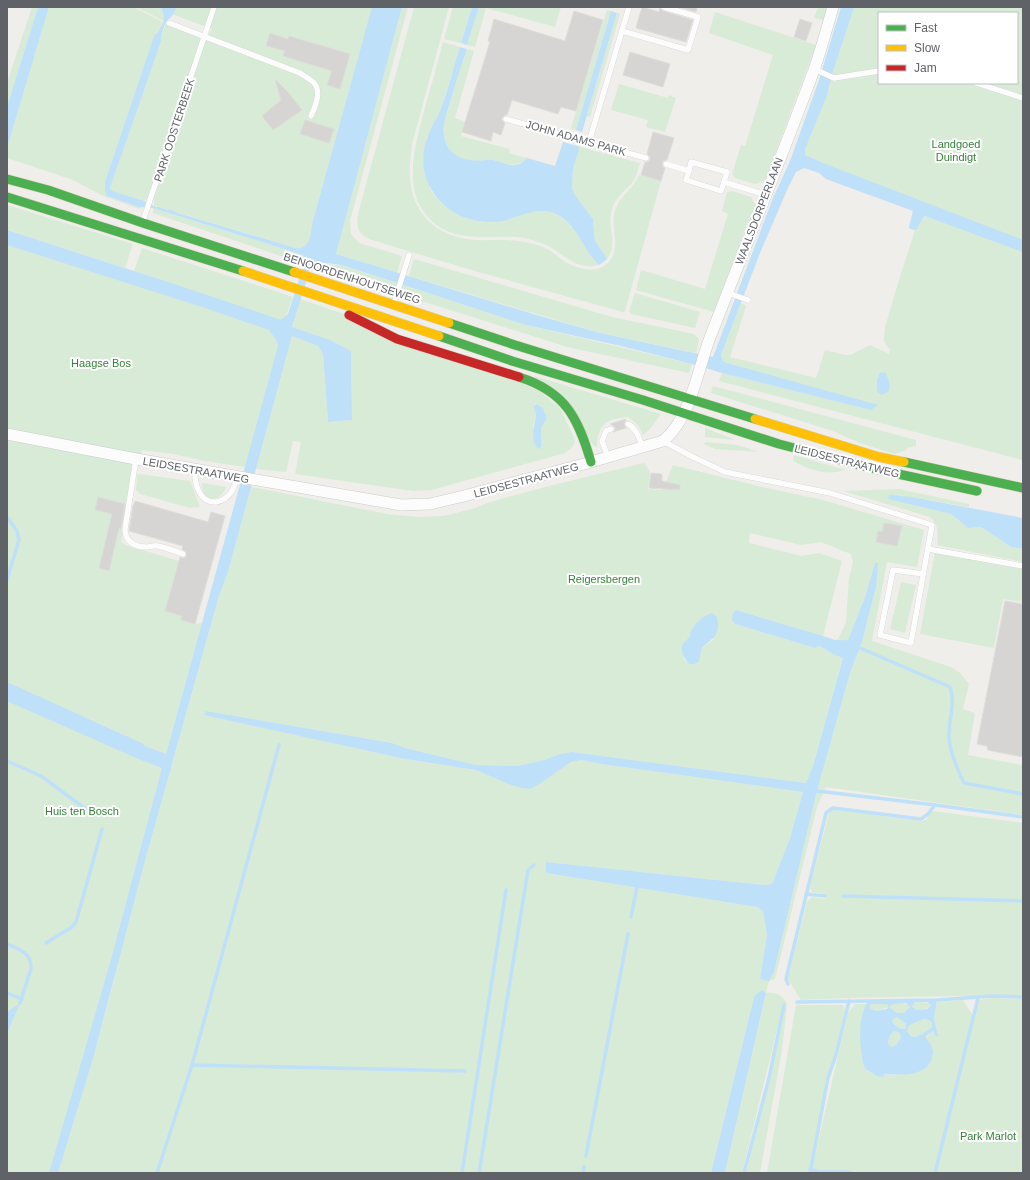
<svg xmlns="http://www.w3.org/2000/svg" width="1030" height="1180" font-family="Arial,sans-serif">
  <rect width="100%" height="100%" fill="#efeeea"/>
  <g fill="#d8ebd6" fill-rule="evenodd">
    <path d="M32 7H38L7 107V83Z"/>
    <path d="M49 7H133L163 22 105 182V192L107 196 141 207 140 209 101 195 73 180 7 158V148Z"/>
    <path d="M136 7H161L165 18 164 21Z"/>
    <path d="M170 7H384L363 40 312 224 309 242 307 246 300 248H296L159 207 154 206V199L203 45 212 29 169 13Z"/>
    <path d="M402 7H408L350 221 351 234 359 243 402 256 397 273 336 254Z"/>
    <path d="M414 7H449L412 144C410 160 408 179 413 195 422 225 449 239 478 240 496 241 515 238 533 244 538 245 544 247 549 250 556 254 560 259 567 263 576 268 594 273 604 266 623 253 611 232 614 215 617 197 633 190 639 175L661 181 625 311 623 312 471 270 372 240C358 235 356 227 358 214Z"/>
    <path d="M453 7H472L461 43 444 39Z"/>
    <path d="M479 7H561L555 27 486 8 475 47 467 45Z"/>
    <path d="M818 7H830L825 21 814 18Z"/>
    <path d="M850 7H1023V460L719 381 722 373 871 410 727 363 723 361 721 355 741 303 746 306 730 357 816 378 825 350 845 355H850L870 345 889 354 890 349 886 345 884 340 885 327 899 280 915 230C926 221 915 218 934 214L791 162ZM879 13H1017V83H879Z"/>
    <path d="M607 10 611 11 576 130 571 128Z"/>
    <path d="M715 12 816 45 765 181 755 184 735 178 732 174 741 145 745 146 773 55 709 33Z"/>
    <path d="M617 13 620 14 590 117 587 116Z"/>
    <path d="M166 23 204 38 147 199 144 201 111 191 110 188Z"/>
    <path d="M443 42 460 47 440 112 426 139 430 189C449 217 476 227 509 219 514 218 518 215 523 214 533 210 547 210 556 214 578 224 582 250 599 265 579 270 567 258 552 248 543 243 534 240 524 238 498 234 470 242 445 230 432 224 418 208 415 193 408 163 419 132 426 104 432 83 438 62 443 42Z"/>
    <path d="M467 49 474 51 455 118 466 122 461 136 510 149 509 153 527 158C511 173 504 158 487 160 468 164 446 157 444 135 442 123 448 110 451 99 456 82 461 66 467 49Z"/>
    <path d="M619 84 668 98 669 95 676 98 665 132 646 127 648 120 611 110Z"/>
    <path d="M580 147 640 163C638 168 637 176 634 180 625 192 614 197 611 213 608 231 618 242 607 259L595 241 593 219 575 195 572 188 573 169Z"/>
    <path d="M732 191 751 197 756 207 753 215 751 214 714 312 636 290 641 270 705 289 728 214 722 211 727 192Z"/>
    <path d="M7 205 133 244 125 268 7 230Z"/>
    <path d="M153 208 297 253 304 256V264L153 213Z"/>
    <path d="M7 236 171 283 134 271 142 248 293 297 286 316 290 322 245 467 205 461 174 454 142 450 121 542 126 545 179 561 165 611 182 616V621L195 624 202 623 166 754 145 746 142 743 83 716 171 768 219 596 228 572 251 487 387 514 418 517 443 516 472 509 490 502 549 486 644 463 650 472 648 489 663 490 673 465 762 487 823 500 924 530 917 567 887 562 872 641 951 667 960 673 969 684 963 709 975 713 968 755 1023 765V815L826 787 817 807 775 979 769 981 766 993C776 992 783 995 787 1004L782 1050 760 1173H746L770 1078 785 1005H783L742 1173H725L766 994 763 990 754 997 711 1173H58L93 1059 119 962 57 1173H7ZM750 533 801 545 821 542 851 554 853 562 849 578 846 623 838 639 844 641 848 640 865 597 875 563 876 587 862 642 850 673 817 791 774 972 760 979 767 935 763 911 757 907 546 873V862L765 885 772 884 790 838 803 792 601 764 582 760 571 762 538 785 508 784 476 770 405 759 205 715 206 711 392 743 405 748 476 765 516 766 541 761 560 754 572 752 806 783 813 766 843 657 831 653 820 646 815 648 735 624 736 610 823 636 842 561 819 553 801 556 749 543ZM691 632 714 639 702 648 701 654 689 664 684 659 682 649 689 638Z"/>
    <path d="M414 259 612 317 694 334 699 339 696 353 600 333 409 276Z"/>
    <path d="M321 263 348 267 526 325 692 364 689 373 567 347 311 266Z"/>
    <path d="M635 293 700 312 695 328 631 314 629 312Z"/>
    <path d="M300 299 341 313 538 390 560 408 575 440C574 446 570 450 565 453L431 490 413 491 295 474 301 442 293 441 286 472 256 469 292 336 318 346 323 354 328 422 352 420 351 351 330 340 292 328ZM535 404C542 404 545 412 547 418L541 426 537 448 535 445 533 426 536 415Z"/>
    <path d="M534 376 661 414 650 429 643 435 638 425 628 417C606 419 598 424 597 447L594 446Z"/>
    <path d="M713 386 916 440V446L907 448V450L895 454 863 444 830 430 711 393Z"/>
    <path d="M705 428 735 440 705 437Z"/>
    <path d="M705 442 738 445 759 452 715 449 704 444Z"/>
    <path d="M794 455 845 470C828 476 809 470 793 461Z"/>
    <path d="M139 474 190 481 200 507 190 508 140 494 136 490 137 477Z"/>
    <path d="M202 483 226 487C219 504 202 504 202 483Z"/>
    <path d="M899 489 969 504V507L912 497 889 499 951 514 968 528 981 527 1011 547 1023 549V562L937 545C938 533 939 525 930 517L843 491Z"/>
    <path d="M935 552 1023 569V602L1003 599 994 648 920 634Z"/>
    <path d="M901 582 916 585 905 633 890 629Z"/>
    <path d="M836 810 921 821 926 820 932 811 1023 823V995L845 998 801 1000 788 979 807 902 812 897 826 899V894L812 892 810 886 829 813 831 811Z"/>
    <path d="M993 998 1023 999V1173H936L978 1000Z"/>
    <path d="M963 1000 973 1016 935 1173H822L836 1172H811L848 1013 855 1004H867C857 1025 861 1047 865 1069L873 1074 895 1075 933 1057 932 1048 926 1037 933 1031 936 1037 938 1036 934 1019 937 1002Z"/>
    <path d="M921 1002 930 1003V1007L921 1010 913 1009 912 1005 914 1003Z"/>
    <path d="M879 1003 889 1004V1007L876 1011 869 1009 870 1005Z"/>
    <path d="M900 1003 909 1005 910 1007C906 1015 897 1015 890 1009L891 1005Z"/>
    <path d="M796 1005H843L845 1010 835 1055 826 1079 821 1114 808 1173H767Z"/>
    <path d="M897 1017 906 1024V1028L905 1029C899 1029 893 1025 892 1020Z"/>
    <path d="M928 1019 932 1024V1027C924 1033 911 1044 906 1030 911 1023 920 1019 928 1019Z"/>
    <path d="M894 1031 899 1032 901 1037 897 1044 892 1047 889 1045C887 1039 890 1035 894 1031Z"/>
  </g>
  <g fill="#bfe0f9" fill-rule="evenodd">
    <path d="M38 7H49L7 148V107Z"/>
    <path d="M161 7H176C175 13 172 16 168 20 164 24 161 35 161 41L110 188 112 191 144 201 156 207H159L168 210 169 209 178 213 296 248C311 249 310 235 312 224L372 7H402L336 254 540 316 600 333 713 357 773 198 790 161 819 80 841 7H854L833 71 826 98 805 149V155L823 163 1023 240V252L925 216C920 220 921 226 915 230L910 229 909 227 913 211 826 179 819 173 804 168 796 172 788 188 760 253 721 355 723 361 727 363 878 405 871 410 722 373 692 364 621 346 526 325 348 267C336 264 323 260 311 266L292 327 330 340 351 351 352 420 328 422 323 354 318 346 292 336 228 572 219 596 144 864 93 1059 58 1173H49L110 963 162 768 136 758 7 701V682L142 743 145 746 166 754 278 346 277 341 269 330 199 306 7 245V230L171 283 281 320 288 314 304 264V256L297 253 153 208 139 207 107 196 105 192V182L153 39 155 35 158 33C164 21 166 20 161 7Z"/>
    <path d="M472 7H479L467 45 461 43Z"/>
    <path d="M611 11 617 13 582 132 576 130Z"/>
    <path d="M460 47 467 49C461 66 456 82 451 99 448 110 442 123 444 135 446 157 468 163 487 160 503 158 512 174 527 158L555 166 563 142 580 147 573 169 572 188 575 195 593 219 595 241 607 259 599 265C582 250 578 224 556 214 532 204 514 223 491 222 474 222 457 217 444 205 423 186 418 159 429 133 432 125 437 119 440 111 448 91 453 68 460 47Z"/>
    <path d="M883 372 886 373C888 380 892 385 888 392L881 395 877 391V380L880 373Z"/>
    <path d="M537 404 543 408 547 418C545 422 541 425 541 430 540 436 542 441 541 447L538 449C529 439 535 425 536 415 536 411 534 409 534 406Z"/>
    <path d="M889 495 912 497 1023 518V549L1011 547 981 527 968 528 951 514 888 499Z"/>
    <path d="M875 563H878L876 587 862 642 850 673 817 791 774 972 769 981 760 979 767 935 763 911 757 907 546 873V862L765 885 772 884 790 838 803 792 601 764 582 760 571 762 538 785 530 789 522 788 508 784 476 770 405 759 204 715 206 711 392 743 405 748 476 765 516 766 541 761 560 754 572 752 806 783 813 766 843 658 831 653 820 646 815 648 735 624 732 620 733 613 736 610 823 636 835 640C840 639 843 641 848 640L865 597Z"/>
    <path d="M712 613 717 617C721 636 713 637 702 648L699 661 695 664H689C685 659 681 653 682 647 683 642 687 641 689 637 691 635 690 633 691 631 695 623 704 615 712 613Z"/>
    <path d="M763 990 766 993 725 1173H711L754 997 759 992Z"/>
    <path d="M937 1000 934 1019 938 1036 936 1037 933 1031 926 1036V1038C931 1044 935 1050 932 1058 926 1077 901 1075 885 1074L882 1077C874 1076 872 1072 865 1069 860 1056 858 1026 863 1013 864 1009 866 1005 868 1001ZM916 1002H928L931 1006 927 1009 917 1010 912 1007 914 1003ZM906 1003 910 1007 904 1013H897L890 1008 891 1005 894 1004ZM874 1004H887L889 1006 887 1009 876 1011 870 1009V1005ZM897 1017 906 1024V1028L905 1029C899 1029 893 1025 892 1020ZM924 1019C928 1019 930 1020 932 1024V1027C924 1033 911 1044 907 1030L909 1026 914 1023ZM894 1031 899 1032 901 1037 897 1044 892 1047 889 1045C887 1039 890 1035 894 1031Z"/>
    <path d="M20 1003 7 1033V1012Z"/>
  </g>
  <g fill="none" stroke-linecap="round" stroke-linejoin="round">
    <g stroke="#bfe0f9" stroke-width="3.5">
      <path d="M7 517 17 531 19 540 7 580"/>
      <path d="M860 648 950 687C956 704 948 721 949 739 951 755 957 769 964 783L1023 794"/>
      <path d="M7 761 41 776 87 810"/>
      <path d="M817 791 935 805 1023 817"/>
      <path d="M806 894 825 896"/>
      <path d="M843 896 1023 901"/>
      <path d="M631 917 637 887"/>
      <path d="M46 943 72 927 76 922 102 829"/>
      <path d="M7 944C19 949 32 953 31 969L20 1003"/>
      <path d="M788 984 786 979 826 813 833 808 921 819 928 814 935 805"/>
      <path d="M7 993 22 999"/>
      <path d="M797 1002 937 1000 992 996 1023 997"/>
      <path d="M192 1065 465 1071"/>
      <path d="M586 1156 628 934"/>
      <path d="M810 1169 818 1172H848L851 1173"/>
      <path d="M157 1173 192 1065 279 745"/>
      <path d="M462 1173 506 890"/>
      <path d="M479 1173 528 870 534 865"/>
      <path d="M583 1173 584 1167"/>
      <path d="M744 1173 769 1078 784 1005"/>
      <path d="M810 1173 828 1078 836 1055 849 1001"/>
      <path d="M935 1173 978 998"/>
    </g>
  </g>
  <g fill="#d6d5d3" stroke="#deddd9">
    <path d="M642 7 659 12 660 8 663 11 693 20 686 42 636 28Z"/>
    <path d="M679 7H697L696 12Z"/>
    <path d="M574 11 603 20 576 111 561 107 558 114 512 100 507 115H505L502 118V120L505 123 501 135 493 132 491 141 462 132 490 42 488 41 494 19 565 41Z"/>
    <path d="M800 19 812 23 806 41 794 37Z"/>
    <path d="M270 33 288 39 289 36 350 54 340 89 327 85 332 71 283 56 285 51 266 46Z"/>
    <path d="M630 52 670 64 663 87 623 75Z"/>
    <path d="M275 79 288 92 302 110 273 130 262 116 281 100Z"/>
    <path d="M305 120 334 129 329 143 300 134Z"/>
    <path d="M653 132 674 138 667 160 663 161 662 163 663 167 665 168 661 181 641 175 645 162H647L650 160V157L647 154Z"/>
    <path d="M626 419 624 424 626 428 613 432 615 430V427L610 424Z"/>
    <path d="M651 473 662 474V481L680 485V490L649 488Z"/>
    <path d="M98 497 125 504 121 529 119 528 109 571 99 568 112 514 95 510Z"/>
    <path d="M135 501 208 522 211 512 225 516 195 624 181 620 182 616 165 611 180 557 183 558 186 557V552L182 549 183 546 129 531 133 506Z"/>
    <path d="M884 523 902 526 897 546 876 542 878 531 882 532Z"/>
    <path d="M1005 601 1023 604V757L987 750 988 747 986 746 977 744Z"/>
  </g>
  <g fill="none" stroke-linecap="round" stroke-linejoin="round">
    <defs>
      <g id="lane">
        <path d="M169 23 300 73C304 76 310 79 314 83 322 92 315 107 311 116"/>
        <path d="M622 31 688 50 698 17 664 7"/>
        <path d="M814 69 834 78 879 71"/>
        <path d="M976 83 1023 98"/>
        <path d="M506 119 646 158"/>
        <path d="M589 142 629 7"/>
        <path d="M666 164 689 171 691 162 727 172 724 182 766 195"/>
        <path d="M689 171 686 180 721 191 724 182"/>
        <path d="M143 221 214 7"/>
        <path d="M728 293 748 300"/>
        <path d="M394 303 409 255"/>
        <path d="M628 424C636 428 640 439 642 447"/>
        <path d="M663 441 693 457 725 472 830 493 932 525 911 643 880 635 893 570 924 574"/>
        <path d="M608 457 602 441 606 431 611 429"/>
        <path d="M136 459 125 529C125 541 134 547 146 547 150 547 154 545 158 546 167 548 175 551 183 554"/>
        <path d="M195 469C194 483 199 503 216 502 223 501 228 497 232 491 234 487 236 482 237 477"/>
        <path d="M928 549 1023 566"/>
      </g>
      <path id="street" d="M7 434 136 459 401 505 430 504 464 496 584 464 663 441C691 419 698 367 711 335 745 247 781 159 814 70 821 50 827 28 833 7"/>
      <g id="fast">
        <path d="M7 179 48 190 143 223 294 272"/>
        <path d="M7 197 243 271"/>
        <path d="M449 323 515 345 755 419"/>
        <path d="M439 336 512 361 643 400 779 444 875 469 977 491"/>
        <path d="M519 377C566 392 578 418 591 462"/>
        <path d="M904 462 1023 488"/>
      </g>
      <g id="slow">
        <path d="M243 271 439 336"/>
        <path d="M294 272 449 323"/>
        <path d="M755 419 879 457 904 462"/>
      </g>
      <path id="jam" d="M349 315 397 339 519 377"/>
    </defs>
    <use href="#lane" stroke="#cbcccc" stroke-width="6"/>
    <use href="#street" stroke="#cbcccc" stroke-width="12"/>
    <use href="#fast" stroke="#d7ceb8" stroke-width="10"/>
    <use href="#slow" stroke="#d7ceb8" stroke-width="10"/>
    <use href="#jam" stroke="#d7ceb8" stroke-width="10"/>
    <use href="#lane" stroke="#fdfcfc" stroke-width="5.5"/>
    <use href="#street" stroke="#fdfcfc" stroke-width="11"/>
    <use href="#fast" stroke="#4caf50" stroke-width="9"/>
    <use href="#slow" stroke="#ffc107" stroke-width="9"/>
    <use href="#jam" stroke="#c62828" stroke-width="9"/>
  </g>
  <g text-anchor="middle" stroke-width="4" stroke-linejoin="round" paint-order="stroke">
    <g font-size="11" fill="#5f6368" stroke="#fff">
      <text transform="translate(174 130) rotate(-72)" y="4">PARK OOSTERBEEK</text>
      <text transform="translate(576 138) rotate(16)" y="4">JOHN ADAMS PARK</text>
      <text transform="translate(759 211) rotate(-69)" y="4">WAALSDORPERLAAN</text>
      <text transform="translate(352 278) rotate(18)" y="4">BENOORDENHOUTSEWEG</text>
      <text transform="translate(847 461) rotate(14)" y="4">LEIDSESTRAATWEG</text>
      <text transform="translate(196 470) rotate(10)" y="4">LEIDSESTRAATWEG</text>
      <text transform="translate(526 480) rotate(-15)" y="4">LEIDSESTRAATWEG</text>
    </g>
    <g font-size="11" fill="#348238" stroke="#fff">
      <text x="956" y="148">Landgoed<tspan x="956" dy="13">Duindigt</tspan></text>
      <text x="101" y="367">Haagse Bos</text>
      <text x="604" y="583">Reigersbergen</text>
      <text x="82" y="815">Huis ten Bosch</text>
      <text x="988" y="1140">Park Marlot</text>
    </g>
  </g>
  <rect width="1030" height="1180" fill="none" stroke="#5f6368" stroke-width="16"/>
  <rect x="878" y="12" width="140" height="72" fill="#ffffff" stroke="#bfc1c3"/>
  <rect x="886" y="25" width="20" height="6" fill="#4caf50" stroke="#bfc1c3"/>
  <text x="914" y="32" font-size="12" fill="#5f6368">Fast</text>
  <rect x="886" y="45" width="20" height="6" fill="#ffc107" stroke="#bfc1c3"/>
  <text x="914" y="52" font-size="12" fill="#5f6368">Slow</text>
  <rect x="886" y="65" width="20" height="6" fill="#c62828" stroke="#bfc1c3"/>
  <text x="914" y="72" font-size="12" fill="#5f6368">Jam</text>
</svg>
